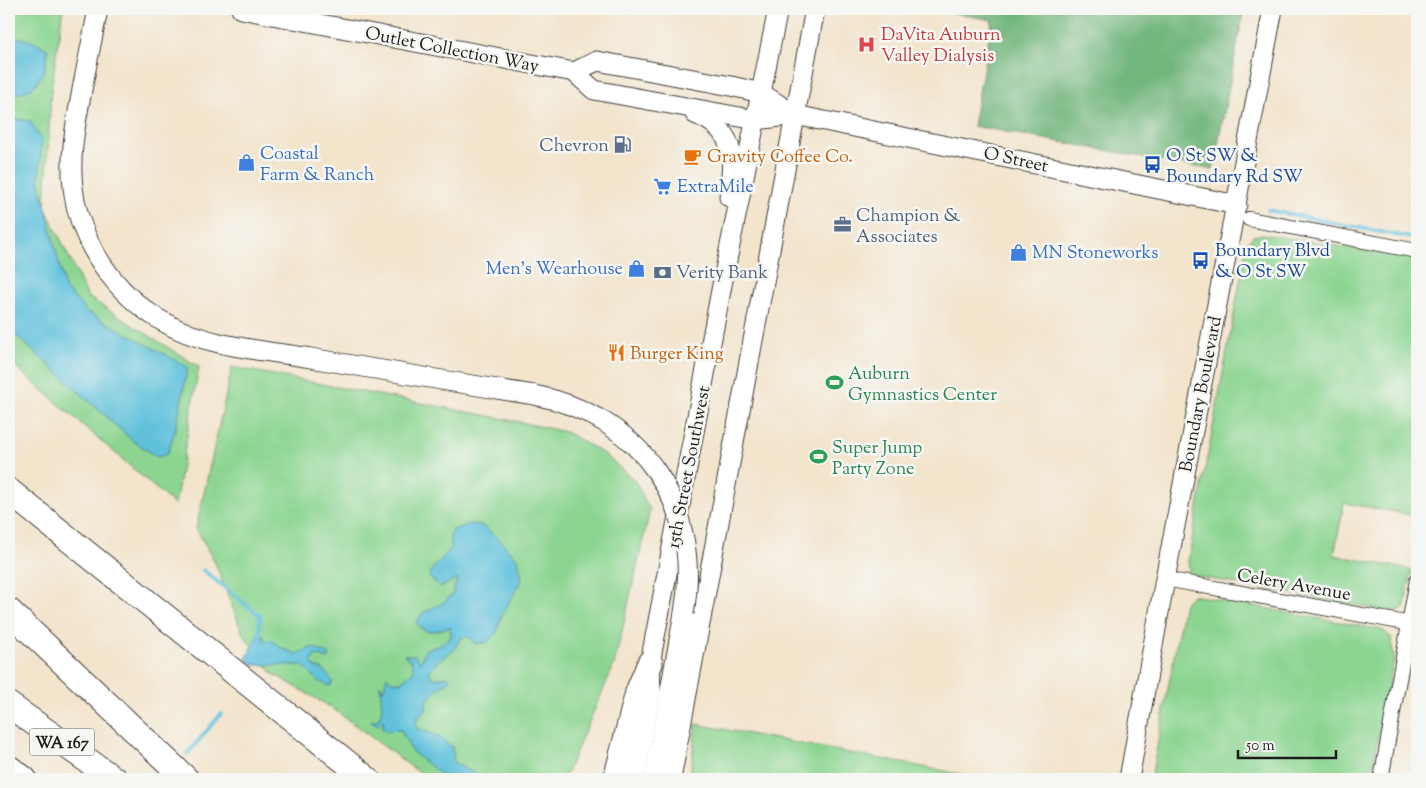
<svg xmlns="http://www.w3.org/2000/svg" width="1426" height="788" font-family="'Sorts Mill Goudy',serif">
  <rect width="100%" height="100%" fill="#f6f6f2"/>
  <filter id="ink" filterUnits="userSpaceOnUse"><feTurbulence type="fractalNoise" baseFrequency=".02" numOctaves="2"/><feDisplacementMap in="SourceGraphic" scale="10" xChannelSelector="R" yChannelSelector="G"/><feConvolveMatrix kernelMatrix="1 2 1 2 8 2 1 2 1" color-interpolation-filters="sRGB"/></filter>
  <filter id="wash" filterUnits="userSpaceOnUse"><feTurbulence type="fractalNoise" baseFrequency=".0096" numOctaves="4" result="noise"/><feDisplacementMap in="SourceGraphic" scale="20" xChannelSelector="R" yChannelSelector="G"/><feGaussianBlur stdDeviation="1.12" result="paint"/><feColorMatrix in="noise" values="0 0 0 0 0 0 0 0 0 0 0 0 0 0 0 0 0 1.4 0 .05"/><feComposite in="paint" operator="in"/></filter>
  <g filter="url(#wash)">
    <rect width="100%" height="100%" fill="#f3e4cc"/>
    <g fill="#8cd591" stroke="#547856">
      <path d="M9 9H63L51 90 45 207 88 297 199 367 175 505 9 361Z"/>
      <path d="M1262 234 1417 259V516L1344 503 1334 555 1412 570 1404 608 1399 611 1392 612 1194 576 1189 571 1188 561 1247 244 1253 236Z"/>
      <path d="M232 367 510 420 566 432 604 454 635 481 650 510 614 665 564 779H428L332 708 272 673 243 634 215 563 196 529Z"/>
      <path d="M1193 595 1382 630 1391 637 1394 659 1370 779H1151L1184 603Z"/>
      <path d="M696 724 987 779H690Z"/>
    </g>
    <path fill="#71b67b" stroke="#46694c" d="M932 9H1244L1213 170 973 126 992 20Z"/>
    <g fill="#5ec1dc" stroke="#3d6e7c">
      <path d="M9 35 38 43 48 50 44 72 32 89 9 96Z"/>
      <path d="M12 118 30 121 42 141 39 179 65 288 87 312 188 367 176 428 167 454 157 457 133 441 9 329V119Z"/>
      <path d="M469 524 481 525 498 538 518 560 522 579 502 615 496 634 487 642 476 644 467 636 460 639 454 650 438 661 429 672 433 679 447 676 451 680 437 689 431 697 427 699 426 711 417 718 416 728 436 735 452 747 454 763 485 779H447L412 752 401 730 387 731 382 728 384 720 378 725 371 721 379 719 382 708 380 684 383 691 387 676 391 681 401 682 414 671 411 661 404 655H415L420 663 426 649 438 646 451 637 450 627C436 631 426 636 416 623L423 613 443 603 452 595 458 578 441 587 429 577C433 564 444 558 452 547L450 541 451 531Z"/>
      <path d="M263 634 264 641 270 639 283 649 297 654 312 647 330 655 328 659 316 655 311 662 315 667 324 670 333 682 330 686 318 681 302 665H254L246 659 257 636Z"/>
    </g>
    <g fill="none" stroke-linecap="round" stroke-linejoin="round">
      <g stroke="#5ec1dc" stroke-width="4">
        <path d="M1268 210 1417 239"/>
        <path d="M203 570 260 616 259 638"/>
        <path d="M187 754 221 714"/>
      </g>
    </g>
  </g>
  <g filter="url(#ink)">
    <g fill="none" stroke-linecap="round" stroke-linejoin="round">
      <defs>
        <g id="street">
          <path d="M1249 219 1417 251"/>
          <path d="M1165 579 1417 625"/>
          <path d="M1381 779 1417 580"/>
        </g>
        <g id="secondary">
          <path d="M98 9C93 36 87 63 82 90 76 122 69 155 73 187 79 242 115 294 162 321 205 347 262 350 311 358 385 371 460 383 534 395"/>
          <path d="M241 9 574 72 594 90 756 120 795 115 1237 205"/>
          <path d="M574 72 597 61 731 86 761 93 795 115"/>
          <path d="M695 114C738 131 733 158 729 197"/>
          <path d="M635 779 651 691 650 663 722 285 778 9"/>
          <path d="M654 779 684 613"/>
          <path d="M671 779 815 9"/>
          <path d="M1129 779 1165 579 1273 9"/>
        </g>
        <g id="highway">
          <path d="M9 491 367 779"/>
          <path d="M9 611 186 779"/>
          <path d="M9 705 114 779"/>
          <path d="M9 768 24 779"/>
          <path d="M616 779 638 692 650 663"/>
        </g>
      </defs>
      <use href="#street" stroke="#3c3a36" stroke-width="16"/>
      <use href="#secondary" stroke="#3c3a36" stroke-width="21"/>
      <use href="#highway" stroke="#3c3a36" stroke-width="27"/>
      <use href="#street" stroke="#fff" stroke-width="14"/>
      <use href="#secondary" stroke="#fff" stroke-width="19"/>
      <use href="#highway" stroke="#fff" stroke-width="25"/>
      <defs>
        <path id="secondary-bridge" d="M534 395C642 416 703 506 684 613"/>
      </defs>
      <use href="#secondary-bridge" stroke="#3c3a36" stroke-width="21" stroke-linecap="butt"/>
      <use href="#secondary-bridge" stroke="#fff" stroke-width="19"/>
    </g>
  </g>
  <defs>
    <symbol id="hospital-bare" viewBox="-9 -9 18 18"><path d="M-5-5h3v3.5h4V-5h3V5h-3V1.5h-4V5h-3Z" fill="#e0444e" stroke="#f6f6f2" stroke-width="2.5" paint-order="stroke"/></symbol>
    <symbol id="fuel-bare" viewBox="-9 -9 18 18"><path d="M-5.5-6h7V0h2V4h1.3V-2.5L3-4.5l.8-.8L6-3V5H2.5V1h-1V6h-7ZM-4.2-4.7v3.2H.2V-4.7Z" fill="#5c6f8a" stroke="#f6f6f2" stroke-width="2.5" paint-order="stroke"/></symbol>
    <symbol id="cafe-bare" viewBox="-9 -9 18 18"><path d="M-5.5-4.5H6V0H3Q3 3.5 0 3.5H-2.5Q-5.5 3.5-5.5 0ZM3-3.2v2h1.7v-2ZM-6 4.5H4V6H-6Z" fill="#e8710a" stroke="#f6f6f2" stroke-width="2.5" paint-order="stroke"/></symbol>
    <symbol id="shop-bare" viewBox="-9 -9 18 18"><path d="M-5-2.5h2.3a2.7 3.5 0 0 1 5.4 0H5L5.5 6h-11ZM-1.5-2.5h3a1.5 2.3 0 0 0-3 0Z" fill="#3f7fe0" stroke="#f6f6f2" stroke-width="2.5" paint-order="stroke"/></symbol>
    <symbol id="bus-bare" viewBox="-9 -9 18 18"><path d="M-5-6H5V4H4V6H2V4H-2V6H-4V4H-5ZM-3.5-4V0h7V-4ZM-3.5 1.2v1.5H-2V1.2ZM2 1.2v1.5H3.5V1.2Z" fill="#1a4fb4" stroke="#f6f6f2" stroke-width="2.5" paint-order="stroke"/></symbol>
    <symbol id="supermarket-bare" viewBox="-9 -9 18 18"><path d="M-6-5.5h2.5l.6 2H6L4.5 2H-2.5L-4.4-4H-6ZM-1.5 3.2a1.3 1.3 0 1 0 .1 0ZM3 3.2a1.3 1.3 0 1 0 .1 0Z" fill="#3f7fe0" stroke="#f6f6f2" stroke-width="2.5" paint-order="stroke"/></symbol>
    <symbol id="office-bare" viewBox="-9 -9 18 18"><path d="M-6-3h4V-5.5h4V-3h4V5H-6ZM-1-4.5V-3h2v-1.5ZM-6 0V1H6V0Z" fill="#5c6f8a" stroke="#f6f6f2" stroke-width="2.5" paint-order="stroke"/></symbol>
    <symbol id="bank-bare" viewBox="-9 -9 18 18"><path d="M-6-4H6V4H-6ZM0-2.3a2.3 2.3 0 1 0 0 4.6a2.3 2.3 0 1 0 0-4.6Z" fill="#5c6f8a" stroke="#f6f6f2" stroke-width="2.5" paint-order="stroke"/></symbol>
    <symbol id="restaurant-bare" viewBox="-9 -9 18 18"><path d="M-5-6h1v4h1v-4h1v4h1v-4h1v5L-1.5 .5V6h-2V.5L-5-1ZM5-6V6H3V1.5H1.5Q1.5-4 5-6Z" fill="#e8710a" stroke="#f6f6f2" stroke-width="2.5" paint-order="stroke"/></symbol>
    <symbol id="stadium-bare" viewBox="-9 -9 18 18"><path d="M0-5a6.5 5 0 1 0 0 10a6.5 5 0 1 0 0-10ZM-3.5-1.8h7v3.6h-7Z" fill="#2e9e5b" stroke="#f6f6f2" stroke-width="2.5" paint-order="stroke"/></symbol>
  </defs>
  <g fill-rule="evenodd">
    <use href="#hospital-bare" x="854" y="32" width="25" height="25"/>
    <use href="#fuel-bare" x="610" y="132" width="25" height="25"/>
    <use href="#cafe-bare" x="680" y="144" width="25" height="25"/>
    <use href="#shop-bare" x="234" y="150" width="25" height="25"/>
    <use href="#bus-bare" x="1140" y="152" width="25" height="25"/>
    <use href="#supermarket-bare" x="650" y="174" width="25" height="25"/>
    <use href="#office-bare" x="830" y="212" width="25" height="25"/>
    <use href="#shop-bare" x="1006" y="240" width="25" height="25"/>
    <use href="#bus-bare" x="1188" y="248" width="25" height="25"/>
    <use href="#shop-bare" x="624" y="256" width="25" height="25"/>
    <use href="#bank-bare" x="650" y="260" width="25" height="25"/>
    <use href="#restaurant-bare" x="604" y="340" width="25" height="25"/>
    <use href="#stadium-bare" x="822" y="370" width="25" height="25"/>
    <use href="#stadium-bare" x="806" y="444" width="25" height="25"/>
  </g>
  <g text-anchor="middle" stroke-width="5" stroke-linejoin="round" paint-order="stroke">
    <rect fill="#f6f6f2" stroke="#5d5d5c" stroke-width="1" x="29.5" y="728.5" width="65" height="27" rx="4"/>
    <g font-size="16" font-weight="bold" fill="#1c1c1c">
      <text x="62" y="748">WA 167</text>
    </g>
    <g font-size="18" fill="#be3a42" stroke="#f6f6f2" text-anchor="start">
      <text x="881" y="40">DaVita Auburn<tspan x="881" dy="21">Valley Dialysis</tspan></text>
    </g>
    <g font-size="18" fill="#1c1c1c" stroke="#f6f6f2">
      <text transform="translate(452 49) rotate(11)" y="6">Outlet Collection Way</text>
      <text transform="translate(1016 159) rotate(12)" y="6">O Street</text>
      <text transform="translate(1200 394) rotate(-79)" y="6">Boundary Boulevard</text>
      <text transform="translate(688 467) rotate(-79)" y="6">15th Street Southwest</text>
      <text transform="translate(1294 584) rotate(10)" y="6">Celery Avenue</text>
    </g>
    <g font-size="18" fill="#4e5e75" stroke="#f6f6f2" text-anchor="start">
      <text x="609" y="151" text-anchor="end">Chevron</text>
      <text x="856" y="221">Champion &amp;<tspan x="856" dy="21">Associates</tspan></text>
      <text x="676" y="278">Verity Bank</text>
    </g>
    <g font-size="18" fill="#366cbe" stroke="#f6f6f2" text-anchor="start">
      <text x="260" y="159">Coastal<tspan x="260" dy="21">Farm &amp; Ranch</tspan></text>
      <text x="677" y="192">ExtraMile</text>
      <text x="1032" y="258">MN Stoneworks</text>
      <text x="623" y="274" text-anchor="end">Men's Wearhouse</text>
    </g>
    <g font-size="18" fill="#164399" stroke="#f6f6f2" text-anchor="start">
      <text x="1166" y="161">O St SW &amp;<tspan x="1166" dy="21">Boundary Rd SW</tspan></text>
      <text x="1215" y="256">Boundary Blvd<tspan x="1215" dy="21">&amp; O St SW</tspan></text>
    </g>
    <g font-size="18" fill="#c56008" stroke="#f6f6f2" text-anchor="start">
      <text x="707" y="162">Gravity Coffee Co.</text>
      <text x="630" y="359">Burger King</text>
    </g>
    <g font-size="18" fill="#27864d" stroke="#f6f6f2" text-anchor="start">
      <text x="848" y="379">Auburn<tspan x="848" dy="21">Gymnastics Center</tspan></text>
      <text x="832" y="453">Super Jump<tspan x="832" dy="21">Party Zone</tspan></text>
    </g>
  </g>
  <rect width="1426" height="788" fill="none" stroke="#f6f6f2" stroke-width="30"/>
  <path d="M1238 750v8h98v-8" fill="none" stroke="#1c1c1c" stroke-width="2.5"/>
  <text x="1246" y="750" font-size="15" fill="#1c1c1c" stroke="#f6f6f2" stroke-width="4" paint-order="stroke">50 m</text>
</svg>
